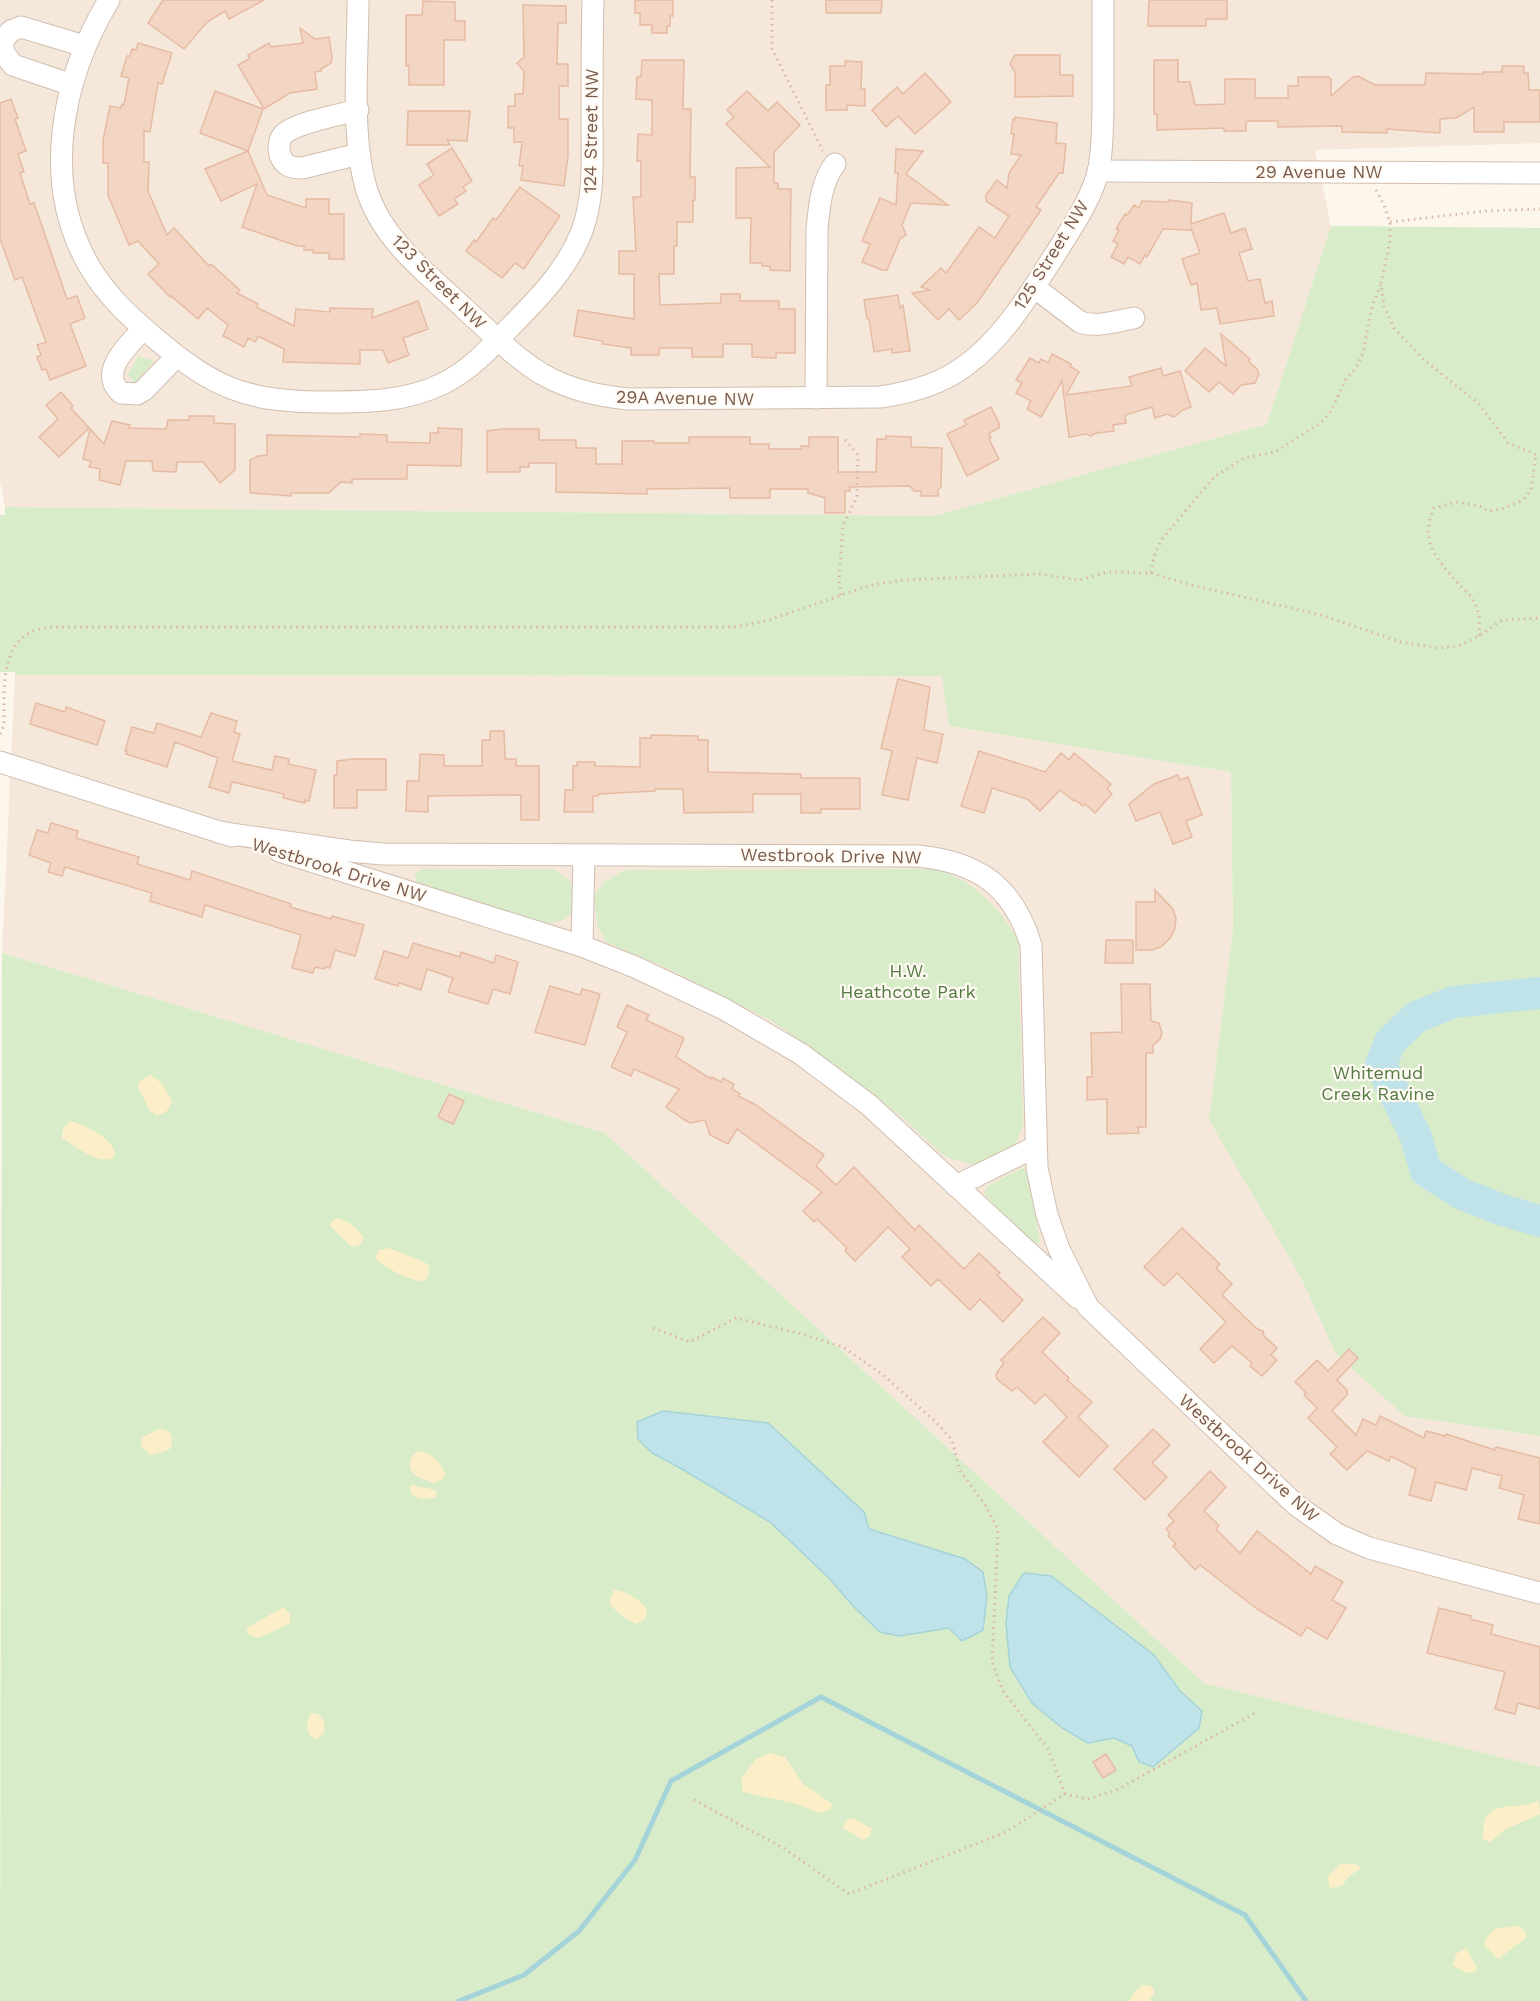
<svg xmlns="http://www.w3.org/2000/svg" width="1540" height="2001" font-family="'Work Sans',sans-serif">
  <rect width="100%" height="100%" fill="#fdf6ec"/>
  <g fill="#f5e8da">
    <path d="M0 0H1540V143L1315 150 1331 226 1267 424 934 516 5 507 0 481Z"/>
    <path d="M15 675 943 676 949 726 1231 772 1233 928 1298 1272 1336 1354 1404 1416 1540 1436V1767L1204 1683 605 1133 2 953Z"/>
  </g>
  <g fill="#d8ecc9">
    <path d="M1331 226 1540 228V1436L1404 1416 1336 1354 1298 1272 1209 1120 1233 928 1231 772 949 726 942 676 15 675V672H0V515H5V507L934 516 1267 424Z"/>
    <path d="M138 356 154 361 135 383 128 375Z"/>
    <path d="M423 869H555L574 885 573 911 564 920 546 924 416 882 415 873Z"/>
    <path d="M937 869C973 881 999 907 1018 939L1023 1124 1016 1143 993 1162 973 1165 944 1156 902 1117 843 1071 772 1021 667 968 606 942 597 925 594 896 604 882 625 870Z"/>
    <path d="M2 953 605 1133 1204 1683 1540 1767V2001H0Z"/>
    <path d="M1022 1168 1028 1172 1040 1241 1038 1244 1026 1238 984 1194 986 1187Z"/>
  </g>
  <g fill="#fcefc7">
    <path d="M150 1075C162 1081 166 1090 172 1101 169 1110 166 1114 156 1115L150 1111 138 1087 139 1082Z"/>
    <path d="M71 1121C89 1128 107 1134 115 1152L113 1158C97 1165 76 1146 62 1138 62 1131 64 1124 71 1121Z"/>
    <path d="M336 1218C348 1220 356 1228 364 1237L360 1245 352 1247 331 1227 330 1223Z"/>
    <path d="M389 1248 426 1263 429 1267 428 1277 423 1281C412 1282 383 1267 375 1258L379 1250Z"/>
    <path d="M159 1429H165L171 1434 172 1445 169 1450 151 1455C129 1439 147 1436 159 1429Z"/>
    <path d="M419 1451C430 1452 443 1464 445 1474L443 1479 434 1483C424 1479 407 1475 410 1462 411 1456 414 1454 419 1451Z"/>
    <path d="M412 1485 435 1490 437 1494 435 1498 420 1499 411 1494 410 1488Z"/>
    <path d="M614 1590C626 1590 640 1600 647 1609L645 1619 636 1624C625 1619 617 1613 609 1603Z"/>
    <path d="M284 1607 290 1614V1622L283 1627 258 1638 247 1634V1628Z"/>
    <path d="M311 1713 318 1714 324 1720V1733L316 1739 311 1737C306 1729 306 1722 311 1713Z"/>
    <path d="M769 1753 785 1757 803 1784 832 1804 830 1810 820 1813 797 1804 743 1792 741 1779 756 1759Z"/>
    <path d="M1539 1801 1540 1814 1504 1830 1490 1842 1482 1839C1484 1833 1483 1825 1485 1820 1491 1803 1513 1808 1525 1805 1531 1804 1534 1802 1539 1801Z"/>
    <path d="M850 1818 855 1819 872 1829 869 1837 863 1840 843 1828 845 1822Z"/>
    <path d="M1342 1863 1358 1865 1361 1868 1348 1877 1342 1886 1330 1888 1327 1877Z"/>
    <path d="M1518 1926 1525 1931 1527 1937 1498 1959 1484 1945 1486 1938 1496 1928Z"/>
    <path d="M1466 1948 1477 1968 1474 1972 1466 1973 1453 1965 1456 1954Z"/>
    <path d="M1143 1985H1149L1153 1988 1154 1993 1149 2001H1129L1136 1990Z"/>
  </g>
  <g fill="#bfe3e8" stroke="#a5d3da" stroke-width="1.5">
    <path d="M663 1411 768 1423 864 1512 869 1529 965 1559 983 1572 987 1596 983 1630 962 1641 949 1628 899 1636 880 1632 854 1607 829 1578 770 1522 682 1469 652 1453 638 1439 637 1422Z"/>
    <path d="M1024 1573 1051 1576 1154 1655 1180 1691 1202 1711 1199 1728 1153 1767 1139 1762 1132 1746 1114 1738 1088 1743 1062 1728 1032 1703 1010 1667 1006 1623 1009 1596Z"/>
  </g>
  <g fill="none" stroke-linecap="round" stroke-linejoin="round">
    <path stroke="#a5d3da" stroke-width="5" d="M459 2001 524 1975 579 1931 635 1860 671 1781 821 1697 1245 1915 1306 2001"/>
    <path stroke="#bfe3e8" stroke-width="32" d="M1540 993 1454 1002 1416 1017 1390 1042 1381 1065 1416 1137 1426 1171 1462 1194 1502 1210 1540 1221"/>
  </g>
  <g fill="#f3d5c3" stroke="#e6bba3" stroke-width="1.5">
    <path d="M163 0H264L229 19 225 11 207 22 184 49 148 23Z"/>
    <path d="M635 0H673V16H670V26H667V33H652V25H640V13H635Z"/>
    <path d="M826 0H882L881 13H826Z"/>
    <path d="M1149 0H1227V19H1206V26H1148Z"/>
    <path d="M423 1 455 2V21H465V40H444V85H409V66H406V15H422Z"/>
    <path d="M523 5 566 6V23H558L557 64H568V86H559V119H568V156L564 186 521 180 523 166H519L522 142H514V128H508V106H515V94H523L524 71 517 63 524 57Z"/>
    <path d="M300 28 315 39 329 37 332 57 331 63 321 69V71L315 72 317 89 290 93 264 109 238 65 250 58 248 55 269 43 271 47 303 43Z"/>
    <path d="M138 43 172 53 162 84 158 83 150 132 144 131V162H149L148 191 167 235 174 228 209 266 211 264 240 290 237 293 258 304 256 307 294 326 296 309 330 312V308L373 309 372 318 418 301 428 329 403 338 409 355 388 363 383 350H360V364L283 362 284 349 258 336 255 342 248 338 244 347 223 336 228 325 207 308 198 319 171 296 170 297 148 274 159 264 138 241 129 245 108 195V163H103V140L110 106 121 108 122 104 124 105 129 78 121 76 127 56H130L132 49 136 50Z"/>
    <path d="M1015 55H1060V75H1073V96L1015 97V72L1010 64Z"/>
    <path d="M642 60H684L683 109H691L690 177H695V200H693V222H677V246H674V274H659L660 305 721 303V294H740V301H779V309H795V353H776V358L752 357V344H723V357H692V348H659V355H631V348L602 344 603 341 574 336 578 310 634 319V274H619V251H636L633 197H641V161H637L638 134 652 135V100L636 99 637 77H641Z"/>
    <path d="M1154 60H1178V82H1190L1195 105 1225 104V79H1255V98H1288V86H1298V77H1328L1331 79V96L1353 77 1358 76 1375 85H1425L1426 73 1483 74V72H1502V66H1524V73H1528L1529 90H1540V122H1504V132H1474V107L1456 118 1440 119V133L1387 129V133L1342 132V126L1278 127V121H1249L1246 122V131H1224V128L1157 130V114H1154Z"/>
    <path d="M845 61 862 62 861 89H865V106L847 105V110H826V85H830V66H845Z"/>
    <path d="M925 73 951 102 915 134 898 116 886 127 872 110 897 87 903 94Z"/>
    <path d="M215 91 263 109 248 151 200 133Z"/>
    <path d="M747 91 768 111 777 102 800 125 774 152V183H778V189H791L790 271 770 270V266H762V263H750L751 218H736V168L770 167 726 124 734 117 727 110Z"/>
    <path d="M11 99 18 118 15 119 26 151 18 154 24 172 20 173 30 204 34 203 67 299 77 296 85 318 70 324 86 366 50 380 46 369 42 370 37 357 41 355 37 345 46 342 22 277 15 280 0 239V103Z"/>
    <path d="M408 111H470L467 141 447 140 450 145H407Z"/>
    <path d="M1015 117 1057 123 1056 143 1066 144 1063 173H1059L1036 207 1041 210 977 303 959 320 949 309 938 320 912 293 930 290 921 287 941 268 946 273 979 227 995 238 1009 216 986 201V195L997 180 1007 188 1009 173 1021 155 1011 154 1014 134H1011L1013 119 1015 120Z"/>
    <path d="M452 148 472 181 463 187 466 191 454 199 458 204 439 216 419 185 434 175 427 164Z"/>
    <path d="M896 149 923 151 906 174 948 205 911 203 902 225 906 235 900 239 887 270H882L862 262 870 244 862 241 880 198 896 205 898 173H895Z"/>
    <path d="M248 151 267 195 306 208V199H329V214H344V259H329V253H313V250H304V246H297L242 227 257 184 221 201 205 169Z"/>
    <path d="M520 187 560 216 524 269 515 263 502 278 466 251 474 240 476 242 493 218 496 220Z"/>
    <path d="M1169 200 1192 203 1191 224 1224 213 1231 233 1245 228 1252 249 1239 253 1248 281 1260 279 1265 303 1272 301 1274 316 1220 324 1217 308 1201 310 1197 283 1191 285 1182 259 1200 253 1191 228V230L1163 229 1147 257 1145 255 1140 264 1128 257 1124 264 1111 257 1118 244 1113 241 1119 230 1116 229 1125 214 1127 215 1134 205 1139 208 1142 201 1169 202Z"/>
    <path d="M898 295 900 308 903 305 910 351 892 353V349L874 352 869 319H867L864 300Z"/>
    <path d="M1221 334 1250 359 1248 361 1257 369 1259 374 1255 383 1241 385 1233 394 1219 382 1209 392 1185 371 1205 348 1226 366Z"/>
    <path d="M1052 354 1071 364 1070 366 1079 372 1066 395 1132 386 1129 377 1161 368 1163 376 1180 371 1191 407 1183 410 1174 417 1167 414 1155 418 1152 407 1125 415 1126 423 1113 425 1114 431 1096 433 1091 436 1086 434 1069 437 1062 381 1041 417 1027 409 1031 401 1016 393 1022 383 1016 380 1030 358 1039 363 1041 359 1048 363Z"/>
    <path d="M61 392 73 406 71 408 89 428 59 457 39 437 58 419 46 405Z"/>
    <path d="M991 407 999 423V428L989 433 991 438 989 439 999 459 967 476 947 434 966 425 964 420Z"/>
    <path d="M189 416H214V423L235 424V470L220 483 203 462H177L176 472 153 471 152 461H126L120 485 99 480 100 469 89 467 91 461 83 459 90 429 104 444 112 421 130 425 129 428 166 429 168 420H189Z"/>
    <path d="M438 428 462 429 461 466 407 465V479H352V483L341 482 329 493H291V496L250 493V460L258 456 267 455V435L360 437V434L387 435V442L430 443V433H438Z"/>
    <path d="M503 429H539V440H576V448H596V464H622V441H654V443H689V437H750V444H769V449H801V446H809V437H838V472H876L877 439H886V436L911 437V447L942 448 941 487 938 490V496H921V491H914L910 486 850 487V491H845V513H825V498L808 493V489H770V498H730V488L647 489V494L556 492V463H529V467H520V472H487V431Z"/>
    <path d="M898 679 930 687 924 730 943 734 937 763 917 758 908 800 882 795 892 751 881 748Z"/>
    <path d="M36 703 65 712 66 707 105 721 97 745 30 724Z"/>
    <path d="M211 713 237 721 234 732 240 734 232 761 272 770 275 756 289 759 288 764 316 770 309 801 305 800V803L283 798 284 794 232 782 229 793 209 787 218 758 175 742 167 767 126 754 127 751H125L132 727 154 733 157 723 201 737Z"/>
    <path d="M490 731H504L505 759H516V766H539V820H521V795L428 796V812L406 811 407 781H419L420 754 444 755V766H482V740H490Z"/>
    <path d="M651 735 698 736V740H708V772L801 774V778H860V809H821V813H801V794H753V812L684 813 683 789H655V791L598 794V796H593V812H564L565 790H573V766H577V762H595V766L640 767V738H651Z"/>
    <path d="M979 751 1045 772 1061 753 1069 760 1074 753 1111 784 1107 789 1112 794 1095 813 1085 804 1083 806 1075 800 1074 801 1060 790 1040 811 1027 799 992 788 984 813 961 806Z"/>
    <path d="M352 759H386V790H357V808H334V775H337V761Z"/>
    <path d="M1178 775 1180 780 1188 777 1202 815 1186 821 1192 837 1173 844 1160 812 1136 821 1129 804 1154 784Z"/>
    <path d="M51 823 78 831 76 838 139 857 137 864 190 880 192 871 291 904 290 907 331 919 332 916 364 925 355 956 335 950 330 968 325 967 324 969 315 967 313 973 292 968 301 935 205 905 202 917 150 901 152 893 65 867 62 876 48 872 51 863 29 855 37 830 48 833Z"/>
    <path d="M1155 890 1173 909 1176 918 1175 928 1171 937 1161 947 1152 950H1136V902H1155Z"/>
    <path d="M1106 940H1133V963H1105Z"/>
    <path d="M413 943 460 957 461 952 494 963 496 955 518 962 510 994 493 989 488 1004 448 992 453 978 427 969 421 990 399 983 398 986 375 979 384 951 408 958Z"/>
    <path d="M1121 984H1150L1151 1021 1159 1023 1162 1033 1160 1039 1153 1045V1053H1146V1127H1138L1139 1133 1107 1134V1099L1087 1100V1077H1092L1091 1033 1122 1032Z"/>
    <path d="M550 986 580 995 582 989 600 994 585 1045 535 1032Z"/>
    <path d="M627 1005 649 1015 646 1020 684 1038 676 1057 711 1079 712 1077 721 1082 723 1078 734 1084 732 1089 740 1094 738 1096 756 1105 824 1155 816 1166 836 1185 854 1167 915 1230 919 1225 964 1269 979 1253 1000 1273 997 1275 1023 1300 1003 1322 980 1299 970 1310 938 1279 931 1286 902 1257 910 1249 888 1227 855 1261 845 1251 847 1248 817 1219 814 1222 803 1211 822 1192 737 1129 728 1144 710 1135 705 1120 690 1123 683 1119 666 1107 679 1089 634 1069 631 1076 611 1067 627 1032 617 1027Z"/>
    <path d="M449 1094 464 1101 453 1124 438 1117Z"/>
    <path d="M1182 1228 1220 1264 1216 1268 1232 1284 1222 1295 1256 1328 1263 1331 1264 1336 1277 1348 1271 1355 1277 1360 1262 1376 1250 1366 1252 1363 1232 1346 1214 1363 1200 1349 1226 1322 1177 1273 1164 1286 1144 1267Z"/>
    <path d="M1043 1317 1060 1333 1042 1352 1069 1378 1067 1380 1092 1402 1078 1417 1108 1446 1079 1477 1043 1442 1067 1417 1045 1394 1035 1404 1017 1387 1012 1391 997 1379 996 1374 1004 1363 1001 1360Z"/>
    <path d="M1349 1349 1358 1358 1337 1380 1347 1390V1395L1332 1411 1356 1435 1363 1419 1376 1425 1380 1416 1424 1438 1426 1431 1445 1436 1446 1434 1495 1450 1496 1447 1540 1458V1524L1518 1519 1524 1495 1499 1488 1502 1476 1472 1468 1466 1490 1436 1482 1431 1501 1409 1495 1416 1469 1391 1456 1389 1461 1367 1451 1347 1470 1330 1454 1337 1447 1308 1418 1317 1408 1304 1395 1306 1393 1295 1382 1317 1360 1328 1371Z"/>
    <path d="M1153 1429 1170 1445 1152 1463 1167 1477 1145 1500 1114 1469Z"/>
    <path d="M1210 1471 1226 1487 1204 1511 1219 1525 1216 1529 1240 1553 1257 1531 1311 1574 1315 1566 1343 1582 1332 1600 1346 1608 1327 1639 1307 1627 1301 1636 1257 1609 1200 1565 1195 1570 1173 1546 1176 1544 1168 1536 1170 1533 1166 1529 1174 1521 1168 1515Z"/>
    <path d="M1439 1608 1471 1616 1470 1619 1493 1625 1491 1634 1540 1647V1709L1518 1703 1515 1714 1495 1709 1505 1672 1427 1653Z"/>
    <path d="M1106 1754 1116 1770 1103 1778 1093 1762Z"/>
  </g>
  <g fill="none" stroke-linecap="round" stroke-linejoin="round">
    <defs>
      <g id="street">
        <path d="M109 0C61 80 40 185 91 269 108 297 131 318 156 339 215 389 248 402 326 402 366 402 405 402 442 384 471 370 493 345 515 322 542 295 568 267 582 231 595 195 592 157 592 119 592 79 592 40 593 0"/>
        <path d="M358 0C358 58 350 136 367 191 383 241 429 275 465 309 490 332 514 357 542 374 570 390 598 396 629 399L880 397C909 393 941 384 965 366 1004 338 1030 293 1056 253 1072 227 1092 199 1099 168 1103 144 1103 120 1103 96 1103 64 1103 32 1103 0"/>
        <path d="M72 85 13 65 3 52V40L11 31 21 27 84 46"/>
        <path d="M358 110C339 115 299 122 285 133 279 138 278 147 280 155 284 166 291 168 302 168L359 154"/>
        <path d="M1098 171 1540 173"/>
        <path d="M1034 287 1080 322C1097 328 1116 321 1134 318"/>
        <path d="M143 329C128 346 98 371 121 393L137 394 144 390 176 357"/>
        <path d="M816 398 817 230C819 208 821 182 835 164"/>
        <path d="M0 762 232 836"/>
        <path d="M218 832 349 851 383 854 918 856C978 862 1013 886 1031 945L1037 1168 1047 1215 1059 1249 1088 1307 1296 1505 1337 1534 1369 1548 1540 1593"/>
        <path d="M279 851 582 946 635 967 724 1009 801 1054 869 1105 1078 1298"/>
        <path d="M582 946 584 855"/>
        <path d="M956 1186 1035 1147"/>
      </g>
    </defs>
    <use href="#street" stroke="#d1beb0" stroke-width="23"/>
    <g stroke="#d9b8a5" stroke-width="3" stroke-dasharray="1.5 4.5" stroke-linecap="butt">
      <path d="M772 0V48L823 151"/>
      <path d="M1376 190 1384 205 1390 222V241L1381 284 1384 306 1394 328 1423 359 1479 404 1508 443 1540 456"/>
      <path d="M1390 222 1486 211 1540 209"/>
      <path d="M1151 573 1154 556 1162 539 1214 477 1244 458 1275 452 1322 422 1331 411 1346 379 1356 368 1363 353 1372 306 1381 284"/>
      <path d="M841 595 839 579 843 525 857 497 858 455 844 438"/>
      <path d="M1479 636C1480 623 1480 611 1473 600 1469 593 1462 588 1457 582 1435 557 1420 542 1434 508L1456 502 1480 506 1488 511 1502 509 1523 500 1531 490 1536 455"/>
      <path d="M0 734 4 726C4 694 0 650 29 633 34 630 41 629 47 627H733L766 621 871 585 903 580 1039 574 1080 580 1107 572 1151 573 1187 584 1321 615 1401 642 1437 648 1459 646 1479 636 1502 620 1540 618"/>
      <path d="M653 1328 690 1342 736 1318 802 1334 843 1347 882 1374 936 1422 952 1440 960 1471 986 1506 998 1529 992 1662 1003 1691 1048 1749 1065 1794"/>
      <path d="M694 1800 785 1849 849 1894 1006 1832 1065 1794 1087 1799 1115 1791 1255 1713"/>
    </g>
    <use href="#street" stroke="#fff" stroke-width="21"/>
  </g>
  <g text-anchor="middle" stroke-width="4.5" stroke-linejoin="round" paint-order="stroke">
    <g font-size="18" fill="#7a5c4d" stroke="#fffaf3">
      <text transform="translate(591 131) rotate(-89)" y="6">124 Street NW</text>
      <text x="1319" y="178">29 Avenue NW</text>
      <text transform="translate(1051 255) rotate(-58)" y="6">125 Street NW</text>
      <text transform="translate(439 282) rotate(45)" y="6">123 Street NW</text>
      <text transform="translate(685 398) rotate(1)" y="6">29A Avenue NW</text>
      <text transform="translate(831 856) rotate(1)" y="6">Westbrook Drive NW</text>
      <text transform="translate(339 870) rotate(17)" y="6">Westbrook Drive NW</text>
      <text transform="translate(1249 1458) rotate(42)" y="6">Westbrook Drive NW</text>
    </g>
    <g font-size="18" fill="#537a41" stroke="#fffaf3">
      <text x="908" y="977">H.W.<tspan x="908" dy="21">Heathcote Park</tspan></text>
      <text x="1378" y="1079">Whitemud<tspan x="1378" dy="21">Creek Ravine</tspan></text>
    </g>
  </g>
</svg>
